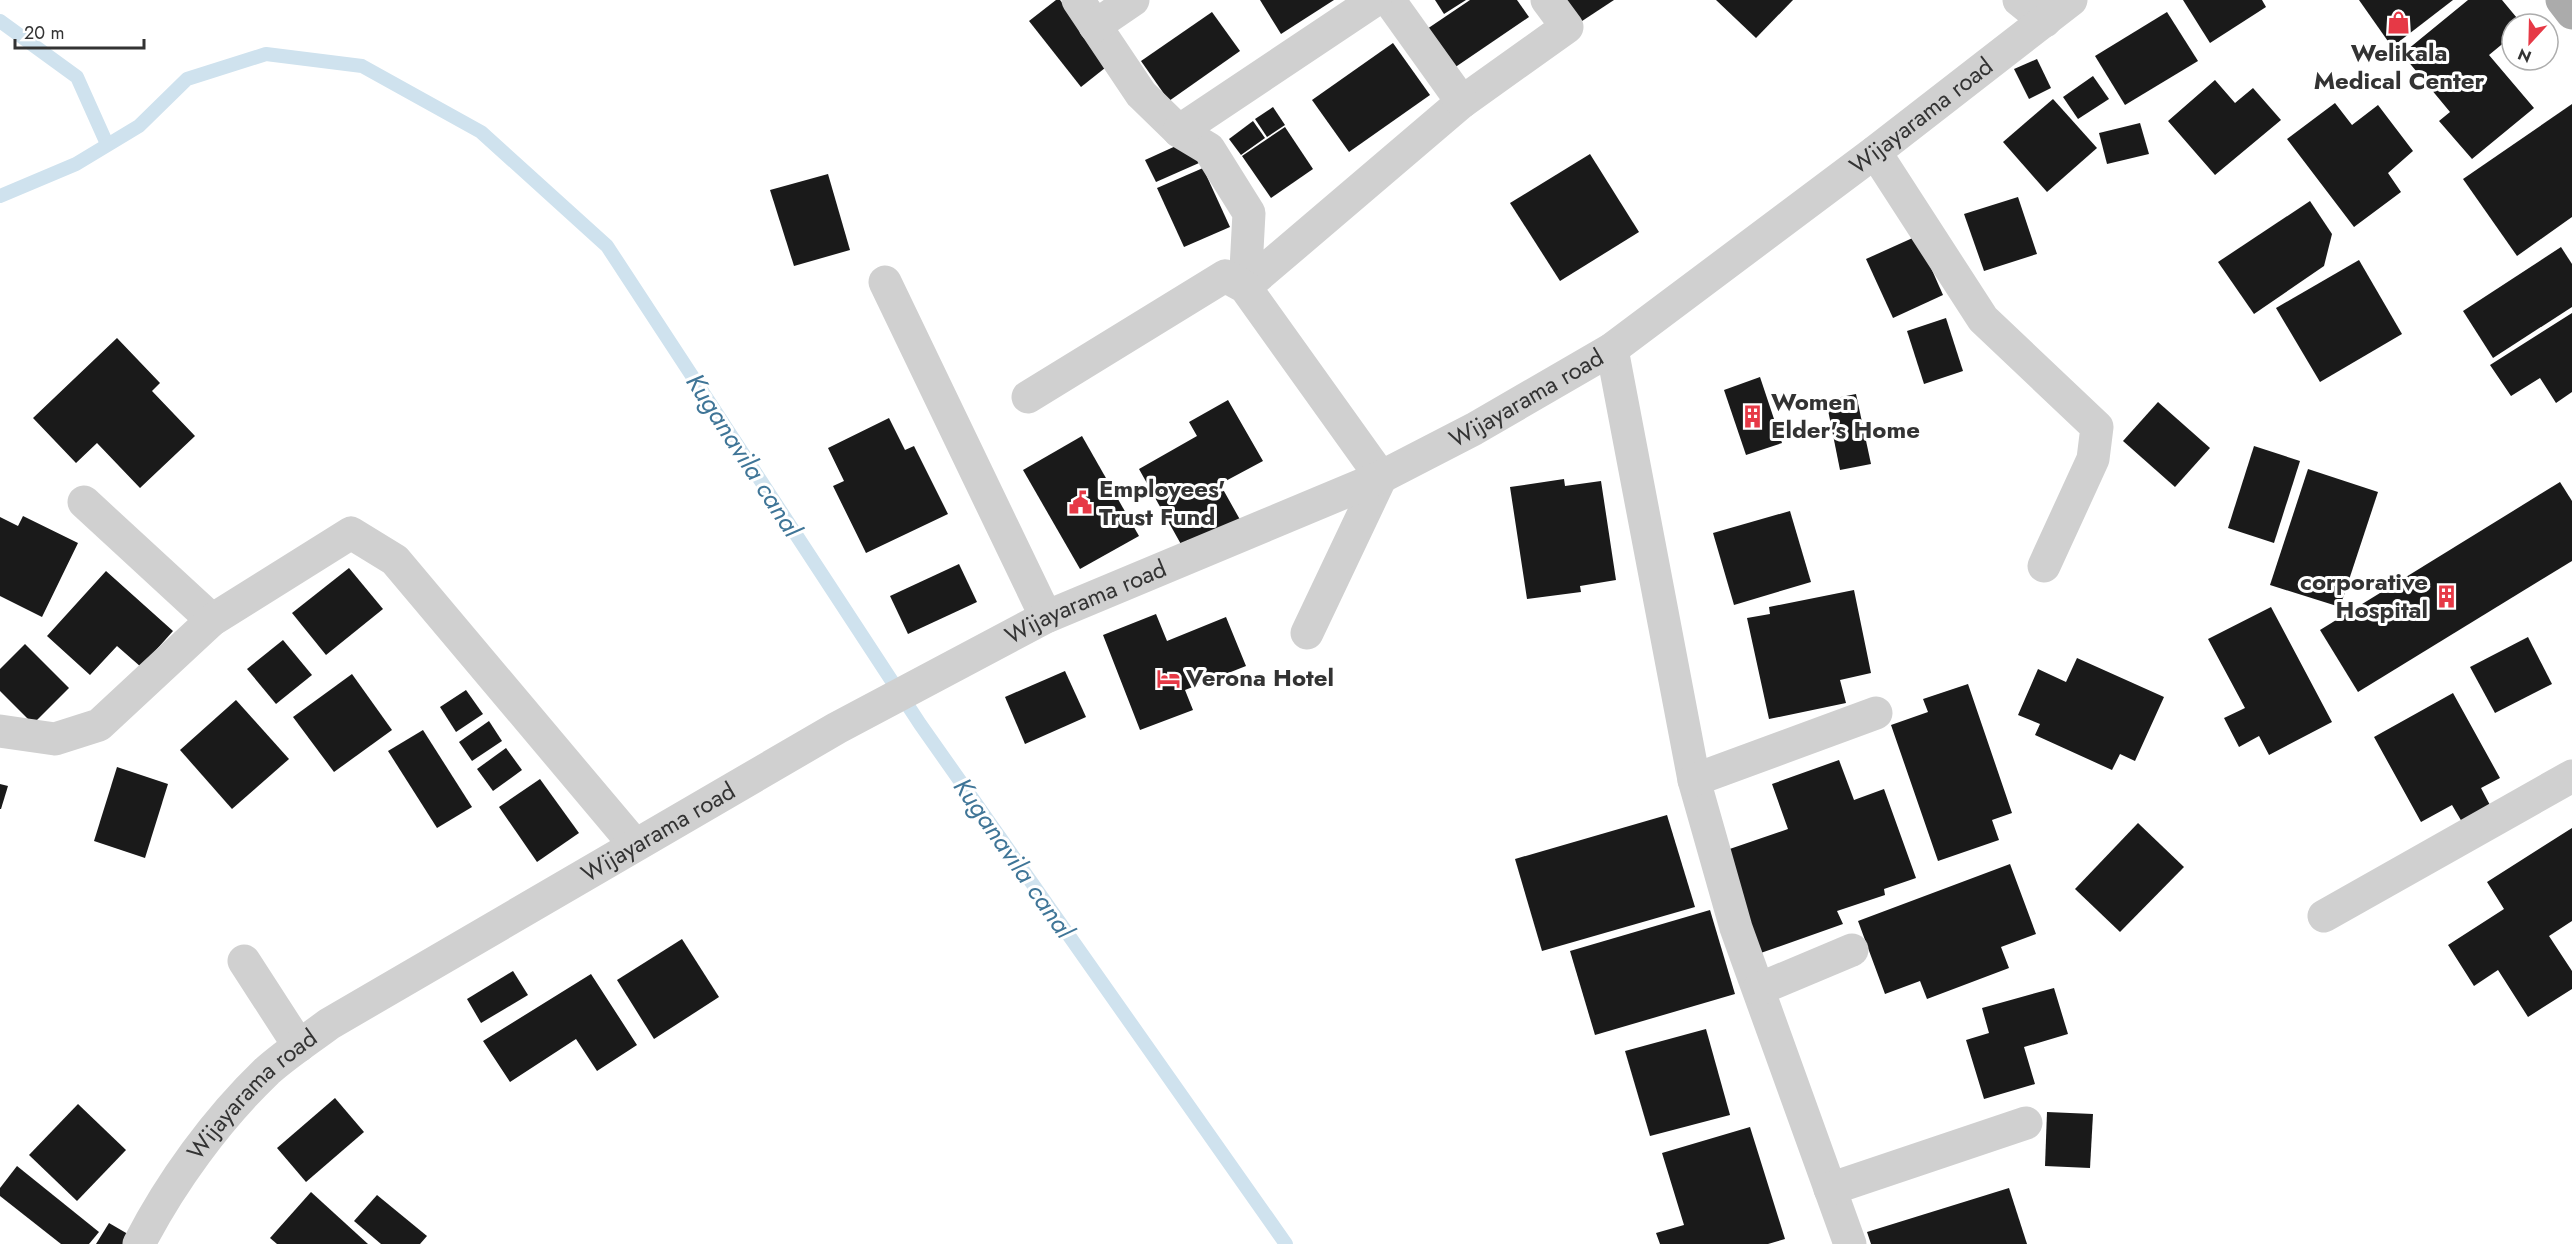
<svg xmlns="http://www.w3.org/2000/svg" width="2572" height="1244" font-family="Jost,sans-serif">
  <rect width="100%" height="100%" fill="#fff"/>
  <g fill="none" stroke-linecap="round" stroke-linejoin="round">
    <g stroke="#cfe2ee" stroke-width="14">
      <path d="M0 21 77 77 107 144"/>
      <path d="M0 196 76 164 139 126 187 79 266 54 362 66 481 132 607 246 920 724 1286 1244"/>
    </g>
  </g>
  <g fill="#1a1a1a">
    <path d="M1056 0H1060L1110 64 1081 87 1029 21Z"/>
    <path d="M1260 0H1334L1281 34Z"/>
    <path d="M1435 0H1466L1444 14Z"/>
    <path d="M1470 0H1517L1529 17 1454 68 1427 29Z"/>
    <path d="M1559 0H1614L1576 25Z"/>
    <path d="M1716 0H1793L1756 38Z"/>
    <path d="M2183 0H2262L2266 7 2210 43Z"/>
    <path d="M2359 0H2453L2392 47Z"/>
    <path d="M2468 0H2502L2522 24H2512V36L2489 55 2534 108 2472 159 2439 121 2450 112 2402 54Z"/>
    <path d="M1212 12 1240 51 1169 101 1141 61Z"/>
    <path d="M2167 12 2198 61 2125 105 2095 56Z"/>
    <path d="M1393 43 1430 95 1349 152 1312 100Z"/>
    <path d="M2037 59 2051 88 2029 99 2014 69Z"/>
    <path d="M2093 76 2109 99 2078 119 2063 97Z"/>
    <path d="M2215 80 2235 103 2253 88 2281 120 2215 175 2168 121Z"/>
    <path d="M2053 99 2097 148 2047 192 2003 142Z"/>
    <path d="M2335 103 2352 125 2378 105 2413 151 2388 173 2401 192 2354 227 2287 139Z"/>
    <path d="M2572 104V217L2517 256 2463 179Z"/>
    <path d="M1273 107 1285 125 1267 137 1255 119Z"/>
    <path d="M1253 121 1265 138 1241 155 1229 139Z"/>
    <path d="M2140 123 2149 154 2107 164 2099 133Z"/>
    <path d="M1285 127 1313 169 1271 198 1242 156Z"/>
    <path d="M1189 140 1199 163 1156 182 1145 160Z"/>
    <path d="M1590 154 1639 232 1560 281 1510 203Z"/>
    <path d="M1203 168 1230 227 1184 247 1157 188Z"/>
    <path d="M828 174 850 250 794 266 770 190Z"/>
    <path d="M2018 197 2037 254 1984 271 1964 214Z"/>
    <path d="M2310 201 2332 234 2324 266 2254 314 2218 262Z"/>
    <path d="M1917 236 1943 295 1893 318 1866 259Z"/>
    <path d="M2561 247 2572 264V307L2493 358 2463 311Z"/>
    <path d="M2359 260 2402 334 2320 382 2276 308Z"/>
    <path d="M2572 313V392L2556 403 2540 378 2511 396 2490 365Z"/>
    <path d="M1946 318 1963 371 1924 384 1907 331Z"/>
    <path d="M117 338 160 383 152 391 195 436 140 488 97 443 76 463 33 418Z"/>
    <path d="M1760 377 1782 443 1746 455 1724 390Z"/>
    <path d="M1856 394 1871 464 1840 470 1826 400Z"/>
    <path d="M1228 400 1263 461 1220 484 1243 525 1187 555 1139 469 1197 436 1189 422Z"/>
    <path d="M2158 402 2210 448 2175 487 2123 441Z"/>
    <path d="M889 418 905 450 914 446 948 514 866 553 833 486 844 481 828 448Z"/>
    <path d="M1082 436 1139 536 1080 569 1023 470Z"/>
    <path d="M2254 446 2300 461 2274 543 2228 528Z"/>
    <path d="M2308 469 2378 492 2340 607 2270 585Z"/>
    <path d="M1564 479 1565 486 1601 481 1616 580 1580 586 1581 592 1527 599 1510 487Z"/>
    <path d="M2560 482 2572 501V561L2358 692 2320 630Z"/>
    <path d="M1790 511 1811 582 1734 605 1713 533Z"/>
    <path d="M23 516 78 543 42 617 0 596V517L18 526Z"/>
    <path d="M959 564 977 602 908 634 890 596Z"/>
    <path d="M349 568 383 609 326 655 292 613Z"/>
    <path d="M106 571 173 631 141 667 117 646 90 675 47 636Z"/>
    <path d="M1854 590 1871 673 1840 680 1846 703 1769 719 1747 618 1770 614 1769 607Z"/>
    <path d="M2271 607 2332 722 2269 755 2259 736 2239 747 2224 718 2245 708 2208 639Z"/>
    <path d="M1156 614 1167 641 1226 617 1246 666 1185 690 1193 710 1140 730 1103 635Z"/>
    <path d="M2528 637 2552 684 2495 713 2470 667Z"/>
    <path d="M283 640 312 675 276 704 247 669Z"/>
    <path d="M25 644 69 688 33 724 0 691V669Z"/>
    <path d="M2077 658 2164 697 2135 761 2120 754 2112 770 2035 735 2040 724 2018 715 2038 669 2066 682Z"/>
    <path d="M1065 671 1086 717 1025 744 1005 697Z"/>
    <path d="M352 674 392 730 334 772 293 717Z"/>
    <path d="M1968 684 2012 813 1992 820 1999 840 1938 861 1891 725 1928 712 1923 699Z"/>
    <path d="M466 690 483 714 456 732 440 707Z"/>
    <path d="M2453 693 2500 778 2481 788 2491 807 2462 822 2452 805 2421 822 2374 737Z"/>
    <path d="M236 700 289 759 232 809 180 750Z"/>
    <path d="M489 721 502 741 472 761 459 742Z"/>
    <path d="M423 730 472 807 437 828 388 751Z"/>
    <path d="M506 748 522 770 493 791 477 769Z"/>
    <path d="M1839 760 1854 800 1884 789 1916 878 1884 889 1885 895 1837 911 1843 924 1755 955 1718 853 1788 829 1772 784Z"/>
    <path d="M117 767 168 784 145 858 94 841Z"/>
    <path d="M540 779 579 833 537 862 499 807Z"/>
    <path d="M0 784 8 786 1 809H0Z"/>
    <path d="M1667 815 1695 907 1542 951 1515 859Z"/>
    <path d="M2138 823 2184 867 2120 932 2075 889Z"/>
    <path d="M2572 828V921L2549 936 2572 971V989L2528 1017 2498 970 2474 986 2448 945 2504 909 2487 882Z"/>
    <path d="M2010 864 2036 934 2001 947 2009 968 1927 999 1920 981 1885 994 1858 921Z"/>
    <path d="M1710 910 1735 994 1595 1035 1570 951Z"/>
    <path d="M682 939 719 997 654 1039 617 980Z"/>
    <path d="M513 971 528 995 481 1023 467 999Z"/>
    <path d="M591 974 637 1045 597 1071 576 1039 510 1082 483 1041Z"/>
    <path d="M2054 988 2068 1034 2024 1047 2035 1084 1984 1099 1966 1040 1989 1033 1982 1008Z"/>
    <path d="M1706 1029 1730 1115 1650 1136 1625 1051Z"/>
    <path d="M335 1098 364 1132 306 1182 277 1148Z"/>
    <path d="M78 1104 126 1150 77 1201 29 1155Z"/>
    <path d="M2047 1112 2093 1114 2090 1168 2045 1166Z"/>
    <path d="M1750 1127 1785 1239 1768 1244H1660L1656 1233 1684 1225 1662 1153Z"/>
    <path d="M17 1166 99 1232 89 1244H61L0 1196V1188Z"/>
    <path d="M2009 1188 2027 1244H1871L1867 1232Z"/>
    <path d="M311 1192 368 1244H277L270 1238Z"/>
    <path d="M377 1195 427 1236 420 1244H381L354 1221Z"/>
    <path d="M109 1223 133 1237 128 1244H96Z"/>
  </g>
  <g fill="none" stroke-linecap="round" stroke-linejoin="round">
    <g stroke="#d0d0d0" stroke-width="33">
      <path d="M1078 0 1141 94 1179 131 1209 149 1249 213 1245 287 1462 102 1567 27 1547 0"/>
      <path d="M1389 0 1462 102"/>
      <path d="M2019 0 2045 21"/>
      <path d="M1095 26 1133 0"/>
      <path d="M1179 131 1375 0"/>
      <path d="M1875 152 1983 319 2097 427 2093 459 2044 566"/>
      <path d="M885 282 1046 617"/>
      <path d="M1612 349 1694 780 1736 928 1850 1244"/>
      <path d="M1028 397 1225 276 1245 287 1381 477 1307 633"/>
      <path d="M84 502 212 620"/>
      <path d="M0 731 55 739 99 725 212 620 351 533 395 560 635 845"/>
      <path d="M1694 780 1876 713"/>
      <path d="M2324 916 2572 776"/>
      <path d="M244 961 299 1046"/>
      <path d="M1759 989 1852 950"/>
      <path d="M1830 1189 2026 1123"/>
      <path id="s1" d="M139 1244C171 1182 216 1120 267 1071 286 1054 309 1039 329 1024L837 728 1046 617 1381 477 1474 429 1612 349 1875 152 2071 0"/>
    </g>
    <path stroke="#ababab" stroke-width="33" d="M2562 0 2572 13"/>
  </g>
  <defs>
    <symbol id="shop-bare" viewBox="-9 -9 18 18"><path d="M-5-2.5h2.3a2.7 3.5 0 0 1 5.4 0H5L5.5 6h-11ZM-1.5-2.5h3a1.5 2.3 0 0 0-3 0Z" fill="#e63946" stroke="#fff" stroke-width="2.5" paint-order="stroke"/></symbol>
    <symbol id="building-bare" viewBox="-9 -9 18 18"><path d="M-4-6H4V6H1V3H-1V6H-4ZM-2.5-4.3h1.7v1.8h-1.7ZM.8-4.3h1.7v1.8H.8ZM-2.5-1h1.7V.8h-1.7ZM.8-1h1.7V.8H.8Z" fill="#e63946" stroke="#fff" stroke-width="2.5" paint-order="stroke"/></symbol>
    <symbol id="civic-bare" viewBox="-9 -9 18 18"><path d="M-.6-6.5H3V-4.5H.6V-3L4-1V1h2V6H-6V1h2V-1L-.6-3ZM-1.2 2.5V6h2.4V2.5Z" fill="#e63946" stroke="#fff" stroke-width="2.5" paint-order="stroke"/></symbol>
    <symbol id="hotel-bare" viewBox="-9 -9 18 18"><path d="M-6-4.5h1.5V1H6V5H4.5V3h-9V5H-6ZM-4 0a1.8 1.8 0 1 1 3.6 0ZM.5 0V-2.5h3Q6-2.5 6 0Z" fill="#e63946" stroke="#fff" stroke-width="2.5" paint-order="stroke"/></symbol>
  </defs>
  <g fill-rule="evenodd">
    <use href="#shop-bare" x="2382" y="6" width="33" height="33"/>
    <use href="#building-bare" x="1736" y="400" width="33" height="33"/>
    <use href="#civic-bare" x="1064" y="486" width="33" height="33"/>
    <use href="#building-bare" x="2430" y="580" width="33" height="33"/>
    <use href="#hotel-bare" x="1152" y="662" width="33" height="33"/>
  </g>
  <g text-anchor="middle" stroke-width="6" stroke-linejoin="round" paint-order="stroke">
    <g font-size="24" font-weight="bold" fill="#333" stroke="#fff" text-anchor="start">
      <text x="2399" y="61" text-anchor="middle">Welikala<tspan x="2399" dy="28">Medical Center</tspan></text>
      <text x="1771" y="410">Women<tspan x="1771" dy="28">Elder's Home</tspan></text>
      <text x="1099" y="497">Employees'<tspan x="1099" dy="28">Trust Fund</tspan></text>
      <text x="2428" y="590" text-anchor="end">corporative<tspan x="2428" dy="28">Hospital</tspan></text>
      <text x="1186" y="686">Verona Hotel</text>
    </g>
    <g font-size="24" fill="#333" stroke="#fff">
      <text dy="8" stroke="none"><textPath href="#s1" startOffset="2133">Wijayarama road</textPath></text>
      <text dy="8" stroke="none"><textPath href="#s1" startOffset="1647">Wijayarama road</textPath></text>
      <text dy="8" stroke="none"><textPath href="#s1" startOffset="1161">Wijayarama road</textPath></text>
      <text dy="8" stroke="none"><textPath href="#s1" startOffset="675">Wijayarama road</textPath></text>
      <text dy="8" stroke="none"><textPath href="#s1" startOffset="189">Wijayarama road</textPath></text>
    </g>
    <g font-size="26" font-style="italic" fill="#3f7597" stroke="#fff">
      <text transform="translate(744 455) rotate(57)" y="9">Kuganavila canal</text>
      <text transform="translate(1014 858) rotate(55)" y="9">Kuganavila canal</text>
    </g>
  </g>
  <g transform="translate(2530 42) rotate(202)"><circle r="28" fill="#ffffff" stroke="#adadad" stroke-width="1.5"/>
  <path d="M0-4.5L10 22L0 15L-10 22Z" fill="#e63946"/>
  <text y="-9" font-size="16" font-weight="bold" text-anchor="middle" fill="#333333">N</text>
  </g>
  <path d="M15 39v9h129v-9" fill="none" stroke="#333333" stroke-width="3"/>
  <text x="24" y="39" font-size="18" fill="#333333" stroke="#ffffff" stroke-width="4.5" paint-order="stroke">20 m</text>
</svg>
